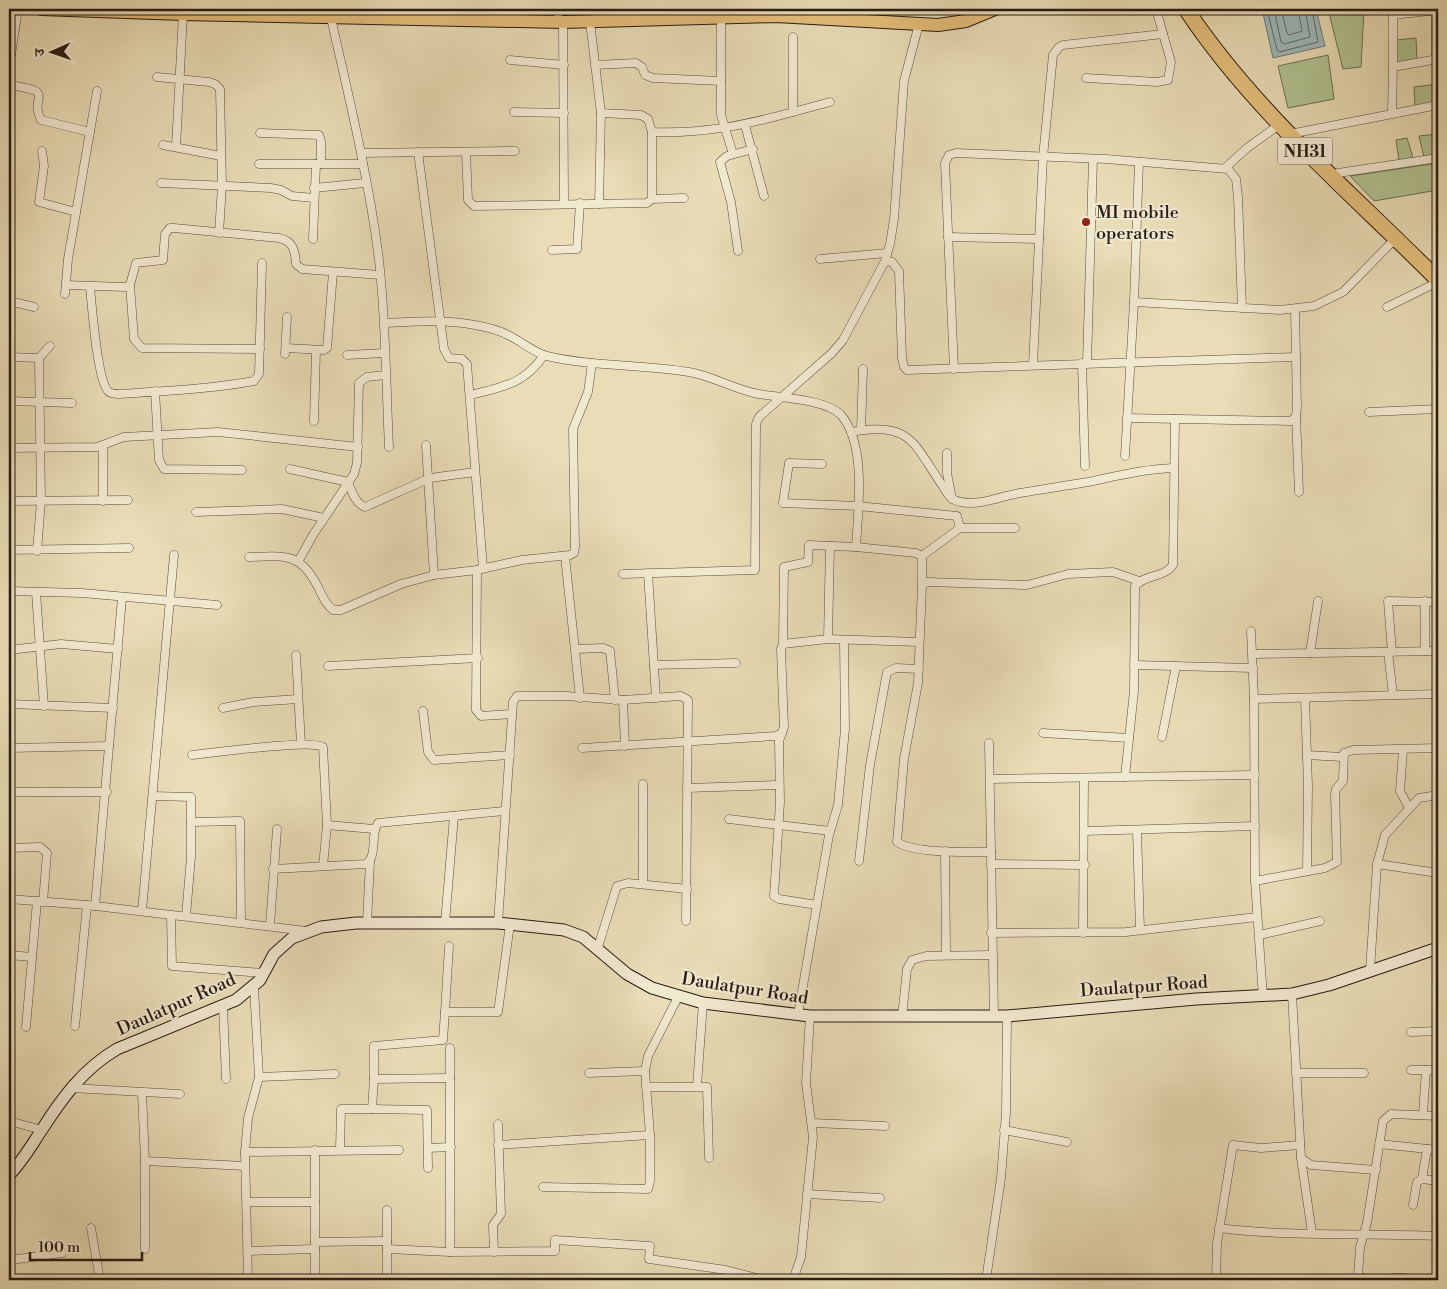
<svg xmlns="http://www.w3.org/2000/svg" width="1447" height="1289" font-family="'Libre Bodoni','Noto Serif Devanagari',serif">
  <rect width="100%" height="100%" fill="#e9dcb6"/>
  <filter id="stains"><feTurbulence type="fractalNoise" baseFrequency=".004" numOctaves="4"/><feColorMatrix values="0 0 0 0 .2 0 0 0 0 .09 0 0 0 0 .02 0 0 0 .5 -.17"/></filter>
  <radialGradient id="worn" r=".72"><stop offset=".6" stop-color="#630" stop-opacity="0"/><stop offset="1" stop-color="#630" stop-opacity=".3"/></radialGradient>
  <g fill="#b1c292" stroke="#6c6e53">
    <path d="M1328 9H1364L1361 67 1343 69Z"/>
    <path d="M1438 12V56L1432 57V13Z"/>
    <path d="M1416 38 1417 59 1396 63V40Z"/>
    <path d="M1328 55 1334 99 1288 108 1278 66Z"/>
    <path d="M1438 84V102L1415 106 1414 87Z"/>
    <path d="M1438 134V154L1424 157 1419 136Z"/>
    <path d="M1407 138 1413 158 1399 160 1396 140Z"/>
    <path d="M1438 163V190L1374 201 1350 176Z"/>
  </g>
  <path fill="#9db9ba" stroke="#6e7a78" d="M1262 9H1316L1325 46 1273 58Z"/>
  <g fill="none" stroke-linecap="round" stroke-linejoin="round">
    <g stroke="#626a67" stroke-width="1">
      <path d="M1267 9 1277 50 1279 52 1318 42 1312 9"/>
      <path d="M1274 9 1281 42 1284 44 1310 37 1305 9"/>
      <path d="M1281 9 1287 33 1289 35 1302 31 1298 9"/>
    </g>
    <defs>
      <g id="street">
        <path d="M557 9 559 22"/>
        <path d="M1393 9V15L1438 10"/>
        <path d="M1393 15V67L1438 59"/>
        <path d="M721 17V115L733 154"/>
        <path d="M331 18C349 98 369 179 379 260 386 322 386 385 389 447"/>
        <path d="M563 22 564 203"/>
        <path d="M590 22 601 113"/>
        <path d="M510 60 564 65"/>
        <path d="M595 65 636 63 642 67 645 75 653 78 721 81"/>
        <path d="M9 68 18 9"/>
        <path d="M157 77 209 82 215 84 220 89 222 186 219 233"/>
        <path d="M1086 78 1157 82 1168 80 1171 62 1156 9"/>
        <path d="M9 85C59 92 28 96 41 120L90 132"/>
        <path d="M514 112 564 113"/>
        <path d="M793 112 830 102"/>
        <path d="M1392 112 1393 67"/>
        <path d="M745 125 764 196"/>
        <path d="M260 133 319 135 321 141V164"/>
        <path d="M1290 134 1438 105"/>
        <path d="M163 145 221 156"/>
        <path d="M176 147 183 14"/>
        <path d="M42 151 44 166 39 202 76 212"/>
        <path d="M418 152 444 349 449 358 462 359 467 364 483 568"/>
        <path d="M362 153 515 151"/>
        <path d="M466 153 468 200 474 206 647 203 652 199V132"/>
        <path d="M259 164H363"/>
        <path d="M1225 168 1247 148 1279 125"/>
        <path d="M1338 173 1438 158"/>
        <path d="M161 183 271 188 281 190 292 196 314 198"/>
        <path d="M314 188 365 183"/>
        <path d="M652 199 684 198"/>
        <path d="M599 204 601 113 641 115 648 119 652 132C702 134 746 125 793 112V37"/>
        <path d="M948 237 1039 239"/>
        <path d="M313 239 316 164"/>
        <path d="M552 250 577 249 580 203"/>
        <path d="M738 251 731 202 720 162 727 156 753 149"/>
        <path d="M820 259 887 253"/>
        <path d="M885 261 892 262 899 271 902 358 904 367 907 370 1296 357"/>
        <path d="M66 285 125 287 130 285 136 263 163 260 165 234 170 228H174L279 238C293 241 295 250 296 264L302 269 380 275"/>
        <path d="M130 285 134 339 142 348 260 349"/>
        <path d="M90 287C92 306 97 379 108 391 111 394 115 394 119 394 164 391 210 389 254 381L259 374 262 263"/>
        <path d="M65 294 68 259 97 91"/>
        <path d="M9 301 34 307"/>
        <path d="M1134 302 1280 310 1314 306 1343 292 1398 236"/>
        <path d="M1387 307 1438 282"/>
        <path d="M384 323C414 322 445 319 475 325 487 327 499 330 510 336 522 342 533 352 547 356 594 367 642 364 689 372 712 376 732 388 754 393 776 398 825 398 841 415 867 445 858 510 856 547L916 553 922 556V585"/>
        <path d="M286 348 324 350 327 348 333 272"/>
        <path d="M285 354 287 317"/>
        <path d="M347 355 384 353"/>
        <path d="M9 357 39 358 50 346"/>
        <path d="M1082 363 1085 466"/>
        <path d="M1087 363 1093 159"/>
        <path d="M1033 365 1043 157 1053 55 1059 47 1063 45 1163 34"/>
        <path d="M954 369 945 163 949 155 956 153 1106 159 1228 169 1236 179 1238 197 1242 308"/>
        <path d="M155 391 159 460 164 469 242 470"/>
        <path d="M471 395C502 387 525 384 544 355"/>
        <path d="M9 401 72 403"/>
        <path d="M1369 412 1438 409"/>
        <path d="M1296 416 1299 492"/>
        <path d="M1127 418 1291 421 1296 416 1297 407 1295 309"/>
        <path d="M314 421 316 350"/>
        <path d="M861 430 863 369"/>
        <path d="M851 432C912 420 914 445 944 488 948 495 952 501 961 502 981 506 1001 496 1020 493 1043 489 1065 486 1088 482 1117 476 1144 469 1174 468"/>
        <path d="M426 445 434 575"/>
        <path d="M9 448 97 447 124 437 218 432 358 447"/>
        <path d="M947 453V473L952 499"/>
        <path d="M1125 456 1134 302 1139 162"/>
        <path d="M822 464 789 463 783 503 858 506 957 516 960 528"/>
        <path d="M290 469 348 482C352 492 355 503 365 507L430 478 475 472"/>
        <path d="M9 501 128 500"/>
        <path d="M103 501V446"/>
        <path d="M196 512 282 509 324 518"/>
        <path d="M9 550 129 548"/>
        <path d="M37 551 41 501 39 358"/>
        <path d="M565 556 580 698"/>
        <path d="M922 556 960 528H1015"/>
        <path d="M249 557C286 556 300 552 318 587 322 595 325 604 333 610H341L401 584 434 575 477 570 522 560 570 555 574 553 575 547 573 429 588 392 592 363"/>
        <path d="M299 560 313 535 354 474 357 463 359 383 367 377 385 375"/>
        <path d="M477 570 476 710 481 716 512 714"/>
        <path d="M648 573 656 698"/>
        <path d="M623 574 755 570 756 424 759 417 832 353 843 340 885 261 890 244 894 219 904 81 919 24"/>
        <path d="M9 591 82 593 217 605"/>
        <path d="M36 592 44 706"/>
        <path d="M1425 601V651"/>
        <path d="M1251 631 1254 699 1255 881 1263 997"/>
        <path d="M828 639 830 546"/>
        <path d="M783 645 784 567 808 562 809 545 856 547"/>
        <path d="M576 649 603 648 610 651 615 700"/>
        <path d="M9 650 61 644 118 649"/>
        <path d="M1388 652 1393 695"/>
        <path d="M1392 652 1388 601 1438 602"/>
        <path d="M1310 653 1318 601"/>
        <path d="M1253 654 1438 651"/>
        <path d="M296 655 301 744"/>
        <path d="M654 665 736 663"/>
        <path d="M1134 665 1253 668"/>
        <path d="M328 666 478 658"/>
        <path d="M1305 698 1308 786 1307 871"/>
        <path d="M1254 699 1438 694"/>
        <path d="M623 700 625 746"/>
        <path d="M9 704 113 708"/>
        <path d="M223 708 253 702 298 699"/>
        <path d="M423 711 428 752 434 760 510 755"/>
        <path d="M782 733 779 741 780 802 774 896 779 899 817 905"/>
        <path d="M1043 733 1129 738"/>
        <path d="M1162 737 1176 666"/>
        <path d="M989 743 994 1015"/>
        <path d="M9 748 109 746"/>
        <path d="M582 748 776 736 782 733 784 727 781 649 783 644 828 639 919 642"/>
        <path d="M1403 750 1400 791 1409 808"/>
        <path d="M192 755C213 753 311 739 323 747L327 825 323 866"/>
        <path d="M1307 755 1342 757"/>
        <path d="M1125 777 1134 691 1135 586C1145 574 1164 578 1173 565L1175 419"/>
        <path d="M990 779 1255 775"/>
        <path d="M643 784V884"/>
        <path d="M687 788 778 785"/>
        <path d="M9 792H107"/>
        <path d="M153 796 191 797V857L186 916"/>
        <path d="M729 819 830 831"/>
        <path d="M191 822 240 821 241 922"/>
        <path d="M327 825 374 829"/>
        <path d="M1137 830 1140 930"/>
        <path d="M1085 831 1255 826"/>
        <path d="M9 848 40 847 47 853 43 902"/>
        <path d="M945 851 946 955"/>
        <path d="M991 852C968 852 916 854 897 842L904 759 918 683 922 585 927 582 1027 585 1068 574 1113 572 1139 581"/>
        <path d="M859 861 870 765 887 672 896 668 919 669"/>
        <path d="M991 864 1085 865"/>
        <path d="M1377 864 1438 873"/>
        <path d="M273 869 366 864C378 856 370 834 378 823L504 811"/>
        <path d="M1255 881 1325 868 1337 862 1335 794 1336 789 1343 781 1344 753 1353 750 1438 748"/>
        <path d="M9 899 87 905 306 931"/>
        <path d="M95 906 122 598"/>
        <path d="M142 911 174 555"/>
        <path d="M171 915 172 966 264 973"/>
        <path d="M367 923 370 861"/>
        <path d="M445 923 454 816"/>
        <path d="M498 923 513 702 517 696H566L623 700 681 696 688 700 686 921"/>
        <path d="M270 925 277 829"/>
        <path d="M991 933 1126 932 1257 917"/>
        <path d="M1083 933 1084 778"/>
        <path d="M1260 935 1320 921"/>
        <path d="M598 947 617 886 628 883 687 889"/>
        <path d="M9 955 32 957"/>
        <path d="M1370 970 1377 864 1385 835 1419 798 1438 795"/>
        <path d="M1292 994 1301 1158 1311 1165 1376 1170"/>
        <path d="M223 1006 226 1079"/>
        <path d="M445 1012 449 946"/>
        <path d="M798 1015 829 835 838 805 845 729 844 640"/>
        <path d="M902 1017 907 969 912 960 926 956 992 955"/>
        <path d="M75 1026 87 905"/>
        <path d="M26 1027 37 901"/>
        <path d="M1411 1032 1438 1031"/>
        <path d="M450 1048V1252"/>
        <path d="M1411 1070H1438"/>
        <path d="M589 1073 645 1071"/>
        <path d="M1296 1073H1364"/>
        <path d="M259 1077 335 1074"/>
        <path d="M374 1079V1046L443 1040 445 1012H498L510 924"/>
        <path d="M697 1086 703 1003"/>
        <path d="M646 1087H707L709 1158"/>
        <path d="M71 1088 180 1094"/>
        <path d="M142 1093 145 1161V1249"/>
        <path d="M372 1109 427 1110 428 1168"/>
        <path d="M1423 1114 1426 1070"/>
        <path d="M9 1121 42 1130"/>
        <path d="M812 1123 885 1126"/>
        <path d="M1004 1130 1067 1142"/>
        <path d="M1379 1144 1438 1150"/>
        <path d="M498 1145 650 1135"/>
        <path d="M428 1148 451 1147"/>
        <path d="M315 1150V1276"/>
        <path d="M340 1150 341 1109H372L374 1079 450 1078"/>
        <path d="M245 1152 399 1150"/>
        <path d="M1301 1158 1312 1233"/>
        <path d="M145 1161 245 1166"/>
        <path d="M1422 1179 1438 1181"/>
        <path d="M543 1187 648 1189 650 1181V1135L645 1071 648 1056 678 997"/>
        <path d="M807 1194 880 1198"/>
        <path d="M247 1202H315"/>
        <path d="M1413 1205 1417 1182 1422 1179 1427 1149"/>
        <path d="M91 1228 100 1280"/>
        <path d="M1219 1228C1292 1237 1365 1233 1438 1236"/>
        <path d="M315 1242 387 1241"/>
        <path d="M387 1249 450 1252 555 1251V1240L650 1246 649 1259 726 1270 764 1280"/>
        <path d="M248 1251 315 1249"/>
        <path d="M494 1252 493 1225 501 1214 498 1124"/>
        <path d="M9 1258 18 1259 62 1253"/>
        <path d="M1404 1278 1366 1279 1358 1276 1360 1247 1367 1223 1383 1121 1391 1114 1438 1116"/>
        <path d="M248 1280 245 1152 248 1118 259 1077 254 987"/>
        <path d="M387 1280V1210"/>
        <path d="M793 1280 801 1257 813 1137 806 1083 810 1016"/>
        <path d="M986 1280 1001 1178 1006 1113 1007 1016"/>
        <path d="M1216 1280 1217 1243 1233 1145 1261 1148 1300 1145"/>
      </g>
      <path id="secondary" d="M9 1175C22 1162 31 1146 41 1131 62 1098 83 1069 117 1049L236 1000 260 980 274 954 292 938 321 927 356 923H498L564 930 583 937 627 974 652 988 703 1003 810 1016H1007L1196 999 1292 994 1329 985 1438 948"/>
      <path id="primary" d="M41 9 183 14 563 22 776 16 938 25 966 21 995 9"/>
      <path id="highway" d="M1186 9C1255 113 1351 192 1438 280"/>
    </defs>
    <use href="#street" stroke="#584b3c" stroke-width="9"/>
    <use href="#secondary" stroke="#271b14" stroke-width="13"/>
    <use href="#primary" stroke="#271b14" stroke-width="14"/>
    <use href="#highway" stroke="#271b14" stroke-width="17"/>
    <use href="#street" stroke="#f1e8d0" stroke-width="8"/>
    <use href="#secondary" stroke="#f1e8d0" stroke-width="11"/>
    <use href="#primary" stroke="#e4be7b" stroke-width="12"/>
    <use href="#highway" stroke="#e4be7b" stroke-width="15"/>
  </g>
  <circle fill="#8f2418" stroke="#f1e8d0" stroke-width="2" cx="1086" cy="222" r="5"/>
  <g text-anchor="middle" stroke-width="4" stroke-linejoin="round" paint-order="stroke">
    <rect fill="#f1e8d0" stroke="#64584c" stroke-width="1" x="1277.5" y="137.5" width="55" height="27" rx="4"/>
    <g font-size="16" font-weight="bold" fill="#271b14">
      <text x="1305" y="157">NH31</text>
    </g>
    <g font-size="18" fill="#271b14" stroke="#f1e8d0" text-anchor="start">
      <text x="1096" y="218">MI mobile<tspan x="1096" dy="21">operators</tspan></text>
    </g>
    <g font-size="18" fill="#271b14" stroke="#f1e8d0">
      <text transform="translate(1144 986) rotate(-4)" y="6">Daulatpur Road</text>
      <text transform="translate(745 988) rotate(9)" y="6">Daulatpur Road</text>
      <text transform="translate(176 1004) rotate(-24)" y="6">Daulatpur Road</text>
    </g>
  </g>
  <rect width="1447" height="1289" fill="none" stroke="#e9dcb6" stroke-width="30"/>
  <rect x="10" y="10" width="1427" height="1269" fill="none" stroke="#271b14" stroke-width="2.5"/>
  <rect x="15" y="15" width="1417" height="1259" fill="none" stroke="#271b14"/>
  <g transform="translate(52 52) rotate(268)" stroke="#f1e8d0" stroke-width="4" paint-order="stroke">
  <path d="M0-4L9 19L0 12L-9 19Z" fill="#271b14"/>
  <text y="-8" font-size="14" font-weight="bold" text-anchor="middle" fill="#271b14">उ</text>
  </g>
  <path d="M30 1252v8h112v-8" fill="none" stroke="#271b14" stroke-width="2.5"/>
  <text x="38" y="1252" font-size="15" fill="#271b14" stroke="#f1e8d0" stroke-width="4" paint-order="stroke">100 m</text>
  <rect width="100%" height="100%" filter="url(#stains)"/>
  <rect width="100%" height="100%" fill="url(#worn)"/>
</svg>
